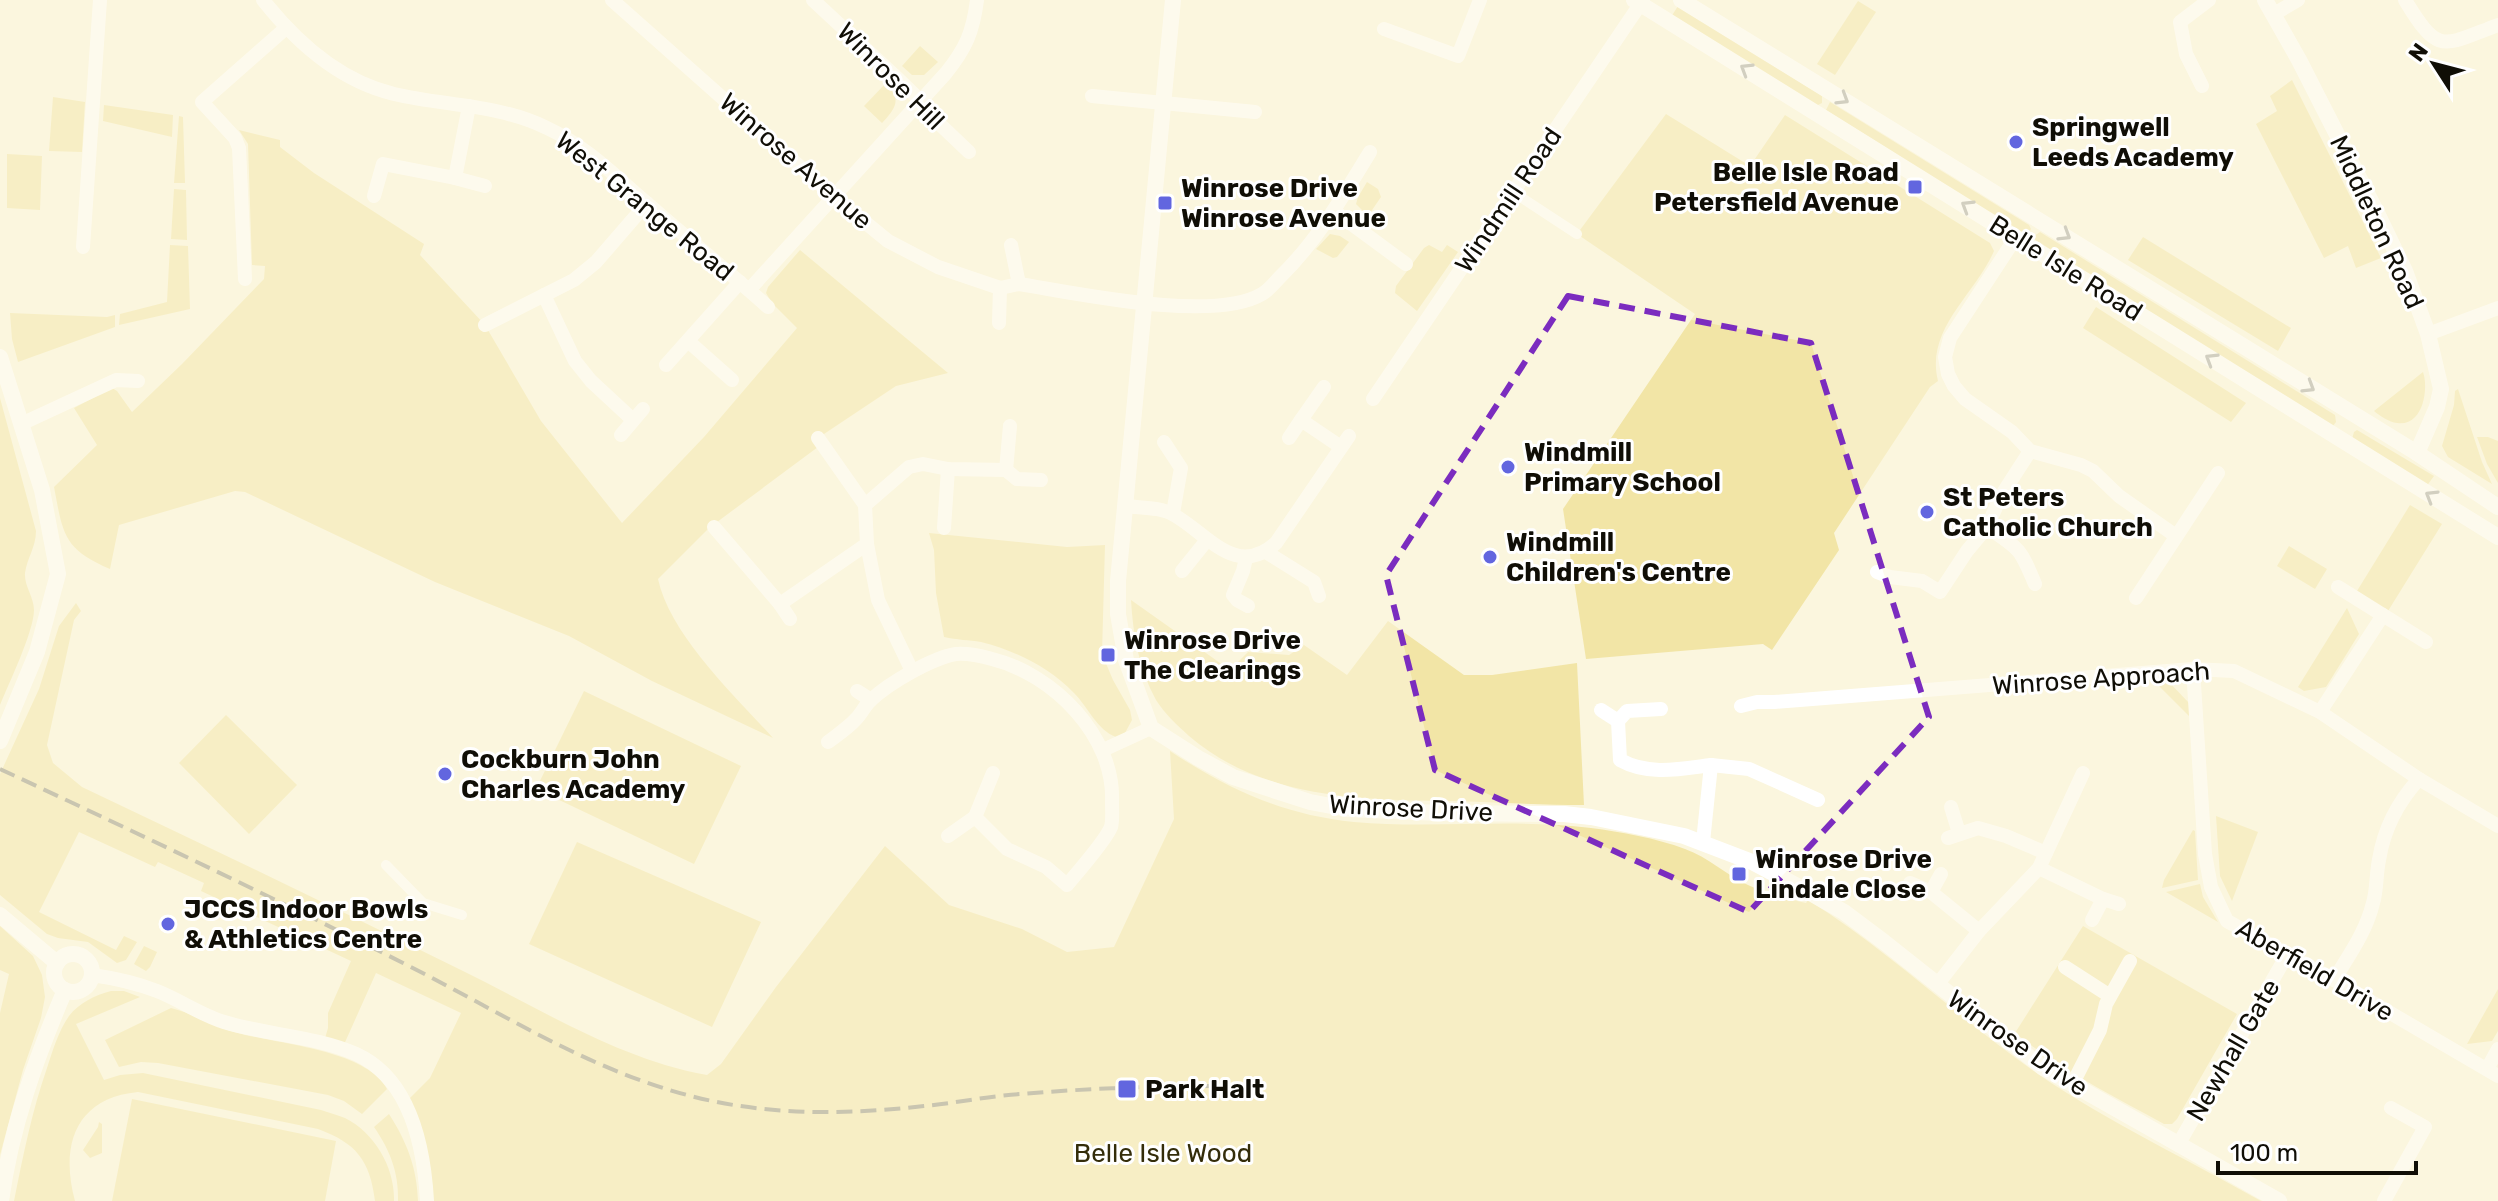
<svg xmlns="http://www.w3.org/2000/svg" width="2498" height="1201" font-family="Rubik,sans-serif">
  <rect width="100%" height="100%" fill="#fbf6de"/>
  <g fill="#f2e5a6">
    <path d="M1858 1 1876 12 1835 75 1817 64Z"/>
    <path d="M1678 6 1822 96V103L1816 106 1671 17Z"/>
    <path d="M920 46 938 62 924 75H912L902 66Z"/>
    <path d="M2292 80 2381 258 2356 268 2348 246 2324 258 2256 124 2277 111 2270 96Z"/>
    <path d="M886 83C902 99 896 108 882 123L864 106Z"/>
    <path d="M53 97 85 102 82 152 49 151Z"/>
    <path d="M1830 102 2029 225 2031 229 2028 234H2023L1826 110Z"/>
    <path d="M104 105 173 115 172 137 103 121Z"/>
    <path d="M1666 114 1750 166 1785 115 1990 243 1994 251C1975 295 1925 329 1938 381L1930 387 1834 533 1839 550 1772 650 1763 644 1586 659 1563 509 1695 314 1577 234Z"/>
    <path d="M179 116 183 117 185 183H174Z"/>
    <path d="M239 130 280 140V147L314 173 424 244 420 255 485 325 541 421 622 523 704 437 797 328 772 303 766 293 768 287 800 250 948 373 896 386 818 438V447L709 528 658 579C670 635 735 696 773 738L652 681 569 636 435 582 245 492 235 491 119 525 110 569C63 549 63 534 54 487L97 445 74 408 112 388 117 391 132 412 182 364 264 279 265 266 252 265 248 144Z"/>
    <path d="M7 154 42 156 40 210 7 208Z"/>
    <path d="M1367 182 1378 189 1381 197 1368 216 1356 204 1358 197Z"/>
    <path d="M174 189 186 190 187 240 171 239Z"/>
    <path d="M2040 232 2335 415 2336 422 2333 426 2035 242 2034 236Z"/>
    <path d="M1330 234 1340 236 1349 242 1337 257 1333 258 1316 249Z"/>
    <path d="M2143 237 2291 328 2278 351 2128 260Z"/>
    <path d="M170 245 188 246 190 309 119 325 120 314 167 302Z"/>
    <path d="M1429 245 1442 252 1447 245 1458 252 1417 311 1395 293 1396 286 1424 248Z"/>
    <path d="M2096 307 2246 403 2231 422 2083 328Z"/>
    <path d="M10 313 107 317 115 315V327L18 362 12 339Z"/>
    <path d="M2423 372C2429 389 2423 427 2397 423 2389 422 2380 416 2374 411Z"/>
    <path d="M2458 389 2482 462 2492 484 2448 457 2442 446 2454 405 2455 391Z"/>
    <path d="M0 398 36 531C36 547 27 558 25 573 24 586 34 597 34 610 34 631 9 683 0 705Z"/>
    <path d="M2357 430 2434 476 2426 487 2352 439 2354 432Z"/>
    <path d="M2477 437H2488L2498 441V483L2487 464Z"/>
    <path d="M2410 505 2442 524 2388 611 2357 591Z"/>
    <path d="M929 533 1067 547 1105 545 1102 654 1113 680 1130 710 1132 720 1125 733 1116 737C1097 730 1088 707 1074 693 1049 667 1016 651 981 642 969 640 957 640 944 637L936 593 934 550Z"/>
    <path d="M2289 546 2327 569 2315 589 2277 566Z"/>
    <path d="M1131 600 1230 670 1248 652 1289 655 1304 645 1347 675 1388 621 1464 675H1492L1577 663 1584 805C1540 805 1495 802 1450 801 1359 800 1261 798 1189 736 1178 726 1164 713 1156 700 1139 669 1133 635 1131 600Z"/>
    <path d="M76 603 81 611 74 620 47 745 53 763 82 787C209 847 335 908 461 970 541 1009 618 1059 707 1075L721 1064 776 987 885 846 949 905 1022 929 1067 952 1114 947 1174 819 1170 751C1228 789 1283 815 1354 822 1432 829 1513 818 1591 828 1621 832 1656 838 1685 849 1708 857 1726 875 1748 885 1767 894 1786 898 1806 903L1808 900C1890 951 1959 1019 2038 1074 2108 1122 2187 1159 2261 1201H427L406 1102 430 1078 461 1013 376 973 342 1049 323 1045 328 1028V1013L351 961 201 891 204 883 158 862 155 867 79 832 39 912 116 950 124 936 137 942 126 960 117 963 88 942 58 938 47 934 0 895V774L39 689 59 626Z"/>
    <path d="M2347 608 2359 634 2326 687 2304 691 2298 687Z"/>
    <path d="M2167 680 2190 704V717L2154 681Z"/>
    <path d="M584 691 741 766 694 864 536 789Z"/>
    <path d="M226 715 297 785 249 834 179 763Z"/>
    <path d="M2216 816 2258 832 2232 901 2220 876Z"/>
    <path d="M2193 830 2195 831 2198 880 2162 888 2164 880Z"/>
    <path d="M577 842 761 922 712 1027 529 944Z"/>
    <path d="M2200 884 2203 897 2218 922 2166 892Z"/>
    <path d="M0 926 33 956 42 975 45 997 41 1018 23 1070 0 1155V1013L9 974 0 970Z"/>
    <path d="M2083 926 2237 1014 2177 1119 2172 1124H2164C2113 1096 2061 1070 2015 1033Z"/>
    <path d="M144 946 157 952 150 967 146 971 134 964Z"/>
    <path d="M2498 989V1031L2492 1041 2467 1044Z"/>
    <path d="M111 991H124L140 997 76 1024 104 1080 120 1075 143 1073 321 1110C329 1113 338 1115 345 1118 375 1133 395 1168 394 1201H375C370 1160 356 1143 318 1129L138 1092C75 1098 60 1146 75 1201H14C23 1156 32 1111 47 1068 53 1050 58 1032 69 1016 79 1003 95 995 111 991Z"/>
    <path d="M171 1008C192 1013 213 1026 234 1032 275 1044 366 1049 387 1089L362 1114 344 1101 328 1095 158 1063 141 1062 119 1067 105 1040Z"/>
    <path d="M132 1099 336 1141 325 1201H112Z"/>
    <path d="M389 1114C407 1142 417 1168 418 1201H398C399 1173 390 1150 374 1127Z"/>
    <path d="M99 1122 102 1124V1153L90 1158 83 1150 98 1127Z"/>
  </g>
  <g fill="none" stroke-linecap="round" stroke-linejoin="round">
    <g stroke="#fff" stroke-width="10">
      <path d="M1513 192 1577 234"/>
      <path d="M386 865 423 903 462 915"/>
    </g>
    <g stroke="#fff" stroke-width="14">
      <path d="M263 0C297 43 339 81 394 94 445 106 498 104 547 128 586 146 616 177 648 204 688 239 729 272 768 307"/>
      <path d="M612 0 833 196 888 241 938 267 1000 288 1019 284C1076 293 1213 323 1262 294 1269 290 1275 282 1280 277 1317 241 1343 196 1370 152"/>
      <path d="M813 0 897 78 921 101 929 114 969 152"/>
      <path d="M2405 0C2439 56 2442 46 2498 25"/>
      <path d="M2274 14 2298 0"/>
      <path d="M1384 29 1458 56 1480 0"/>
      <path d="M2202 86 2186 54 2180 22 2209 0"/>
      <path d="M1092 96 1255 112"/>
      <path d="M455 178 485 186"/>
      <path d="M374 196 383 164 455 178 469 106"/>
      <path d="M1334 211 1406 264"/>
      <path d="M2016 237 1950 338 1945 357 1948 374 1954 386 1965 399 2012 432 2030 451 2081 465 2093 471 2119 496 2176 536"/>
      <path d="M1011 245 1019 284"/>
      <path d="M83 247 100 0"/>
      <path d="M245 279 239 148 235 138 202 102 286 28"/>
      <path d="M749 290 946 73C966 48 973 32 977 0"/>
      <path d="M544 295 575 361 591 381 633 420"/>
      <path d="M999 323 1000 288"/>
      <path d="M485 325 574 280 596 262 647 203"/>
      <path d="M2428 334 2498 308"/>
      <path d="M688 341 732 380"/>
      <path d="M666 365 740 282"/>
      <path d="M1324 387 1301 420 1341 447"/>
      <path d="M1373 399 1643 0"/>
      <path d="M21 424 116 380 138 381"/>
      <path d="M621 435 643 409"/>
      <path d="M818 438 865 505 867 544 878 600 912 671"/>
      <path d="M1289 438 1301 420"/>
      <path d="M1164 442 1181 468 1173 513"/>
      <path d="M1006 470 1010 426"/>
      <path d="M865 505 909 467 923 464 948 469 1006 470 1017 479 1041 480"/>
      <path d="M1126 506C1141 508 1161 507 1174 515 1208 534 1236 579 1276 543L1349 436"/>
      <path d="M714 527 780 604 867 544"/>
      <path d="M1987 527C2020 549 2020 548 2035 584"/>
      <path d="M944 528 948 469"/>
      <path d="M1266 552 1314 582 1319 596"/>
      <path d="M1246 558 1243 571 1233 595 1237 600 1248 606"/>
      <path d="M1182 571 1207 540"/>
      <path d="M1877 572 1890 577 1922 581 1940 592 1967 551 1987 527 2001 496 2030 451"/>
      <path d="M2338 587 2426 642"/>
      <path d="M2136 598 2218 473"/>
      <path d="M780 604 790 619"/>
      <path d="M2193 669 2205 854 2211 887 2227 921 2334 980 2498 1076"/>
      <path d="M857 691 871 700"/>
      <path d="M1741 706 1757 702H1774L2193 669 2234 671 2320 712 2419 779 2498 826"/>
      <path d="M1661 709 1627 711 1618 721 1620 760C1649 776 1680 769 1711 765L1703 842"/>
      <path d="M1601 710 1618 721"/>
      <path d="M2320 712 2383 615"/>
      <path d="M828 742C837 735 848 728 856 719 862 713 865 705 871 700 889 683 932 658 956 654 968 653 981 656 992 659 1053 674 1115 736 1112 802 1112 809 1113 820 1111 827 1106 840 1077 873 1067 885L1046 867 1007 849 975 817 993 773"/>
      <path d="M1103 750 1151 728"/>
      <path d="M1711 765 1749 769 1818 800"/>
      <path d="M1951 807 1959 833"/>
      <path d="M948 836 975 817"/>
      <path d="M1948 838 1978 828 2006 836 2046 853"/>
      <path d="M2039 868 2103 899 2119 904"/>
      <path d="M1910 883 1931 892 1979 931"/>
      <path d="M1931 892 1941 874"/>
      <path d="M2092 920 2103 899"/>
      <path d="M2065 967 2110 996"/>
      <path d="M92 975C114 978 136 983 157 991 180 1000 201 1015 224 1022 267 1035 315 1036 356 1054 411 1079 424 1147 427 1201"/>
      <path d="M2334 980C2349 955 2366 932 2373 903 2377 890 2376 874 2379 860 2384 828 2397 803 2419 779"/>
      <path d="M1937 985 1979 931 2039 868 2083 773"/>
      <path d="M2487 1069 2498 1049"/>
      <path d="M2072 1085 2100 1030 2106 1004 2130 961"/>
      <path d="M2178 1145 2287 955"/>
      <path d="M2384 1201 2425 1127 2391 1108"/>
    </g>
    <g stroke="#fff" stroke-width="16">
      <path d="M1173 0 1118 581V614L1126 660 1151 728 1198 758 1233 777 1310 802 1347 809 1439 813 1564 814 1591 817 1684 836 1752 862 1807 891 1844 912 1884 942 2042 1067 2279 1201"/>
      <path d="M1634 0 2498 537"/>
      <path d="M1681 0 2417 453 2498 507"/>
      <path d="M2265 0 2299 60 2378 215 2405 271 2428 334 2441 389 2437 407 2417 453"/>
      <path d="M0 357 42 490 58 574 37 652 0 741"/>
      <path d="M0 915 57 963"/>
      <circle cx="73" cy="973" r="19"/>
      <path d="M1 1201C11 1127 36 1058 65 990"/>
    </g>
    <path stroke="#8d8979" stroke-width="4" stroke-dasharray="16 8" stroke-linecap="butt" d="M0 769C135 832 270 896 403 963 515 1019 613 1087 740 1106 801 1115 863 1113 924 1106 956 1103 989 1096 1021 1094 1091 1088 1162 1086 1232 1086"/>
  </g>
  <defs><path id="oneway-chevron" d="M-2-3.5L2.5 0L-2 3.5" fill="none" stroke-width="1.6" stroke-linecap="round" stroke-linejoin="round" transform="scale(2)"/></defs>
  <g stroke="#9f9f9b">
    <use href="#oneway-chevron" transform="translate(1746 69) rotate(-148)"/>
    <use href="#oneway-chevron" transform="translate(1843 99) rotate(32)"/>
    <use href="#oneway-chevron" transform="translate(1967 206) rotate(-148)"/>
    <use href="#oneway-chevron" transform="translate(2065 235) rotate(32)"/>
    <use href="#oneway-chevron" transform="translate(2211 359) rotate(-148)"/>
    <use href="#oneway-chevron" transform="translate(2309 387) rotate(32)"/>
    <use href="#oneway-chevron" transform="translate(2431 496) rotate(-149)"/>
  </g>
  <path d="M0 0H2498V1201H0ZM1568 296 1811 343 1929 717 1749 912 1435 770 1386 575Z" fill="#fbf6de" fill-opacity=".55" fill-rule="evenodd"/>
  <path fill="none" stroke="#7b2cbf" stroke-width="6" stroke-dasharray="16 10" stroke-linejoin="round" d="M1568 296 1811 343 1929 717 1749 912 1435 770 1386 575Z"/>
  <g fill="#6266df" stroke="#fff" stroke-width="3">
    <circle cx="2016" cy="142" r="8"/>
    <rect x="1907" y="179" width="16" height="16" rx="4"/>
    <rect x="1157" y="195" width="16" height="16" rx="4"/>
    <circle cx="1508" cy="467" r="8"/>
    <circle cx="1927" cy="512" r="8"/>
    <circle cx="1490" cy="557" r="8"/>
    <rect x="1100" y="647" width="16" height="16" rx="4"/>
    <circle cx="445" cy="774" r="8"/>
    <rect x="1731" y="866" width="16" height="16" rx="4"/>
    <circle cx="168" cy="924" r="8"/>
    <rect x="1117" y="1079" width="20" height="20" rx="4"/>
  </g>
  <g text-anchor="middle" stroke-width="6" stroke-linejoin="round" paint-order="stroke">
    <g font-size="26" fill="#100e06" stroke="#fff">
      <text transform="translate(891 76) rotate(45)" y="9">Winrose Hill</text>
      <text transform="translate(796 161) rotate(41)" y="9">Winrose Avenue</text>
      <text transform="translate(1508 200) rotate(-56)" y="9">Windmill Road</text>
      <text transform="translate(645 206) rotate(39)" y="9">West Grange Road</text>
      <text transform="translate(2377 222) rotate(65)" y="9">Middleton Road</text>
      <text transform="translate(2066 268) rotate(32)" y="9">Belle Isle Road</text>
      <text transform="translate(2101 678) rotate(-4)" y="9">Winrose Approach</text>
      <text transform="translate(1411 808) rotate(3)" y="9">Winrose Drive</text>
      <text transform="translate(2315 970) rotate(30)" y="9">Aberfield Drive</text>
      <text transform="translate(2018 1043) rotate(35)" y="9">Winrose Drive</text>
      <text transform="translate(2233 1050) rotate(-60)" y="9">Newhall Gate</text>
    </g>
    <g font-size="26" font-weight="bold" fill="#100e06" stroke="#fff" text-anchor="start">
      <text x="2032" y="136">Springwell<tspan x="2032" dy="30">Leeds Academy</tspan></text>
      <text x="1899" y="181" text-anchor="end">Belle Isle Road<tspan x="1899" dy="30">Petersfield Avenue</tspan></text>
      <text x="1181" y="197">Winrose Drive<tspan x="1181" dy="30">Winrose Avenue</tspan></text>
      <text x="1524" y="461">Windmill<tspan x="1524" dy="30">Primary School</tspan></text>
      <text x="1943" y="506">St Peters<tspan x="1943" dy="30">Catholic Church</tspan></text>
      <text x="1506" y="551">Windmill<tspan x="1506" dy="30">Children's Centre</tspan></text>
      <text x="1124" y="649">Winrose Drive<tspan x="1124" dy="30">The Clearings</tspan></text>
      <text x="461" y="768">Cockburn John<tspan x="461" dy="30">Charles Academy</tspan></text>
      <text x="1755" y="868">Winrose Drive<tspan x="1755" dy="30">Lindale Close</tspan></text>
      <text x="184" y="918">JCCS Indoor Bowls<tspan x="184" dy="30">&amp; Athletics Centre</tspan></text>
      <text x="1145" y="1098">Park Halt</text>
    </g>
    <g font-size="26" fill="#342d0a" stroke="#fff">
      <text x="1163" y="1162">Belle Isle Wood</text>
    </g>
  </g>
  <g transform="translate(2434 64) rotate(306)" stroke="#ffffff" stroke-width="6" paint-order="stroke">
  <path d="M0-6L14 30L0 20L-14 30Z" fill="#100e06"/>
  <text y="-12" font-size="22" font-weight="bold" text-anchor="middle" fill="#100e06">N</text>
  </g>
  <path d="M2218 1161v12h198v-12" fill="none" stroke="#100e06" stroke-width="4"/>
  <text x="2230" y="1161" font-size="24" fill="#100e06" stroke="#ffffff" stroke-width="6" paint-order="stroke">100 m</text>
</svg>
